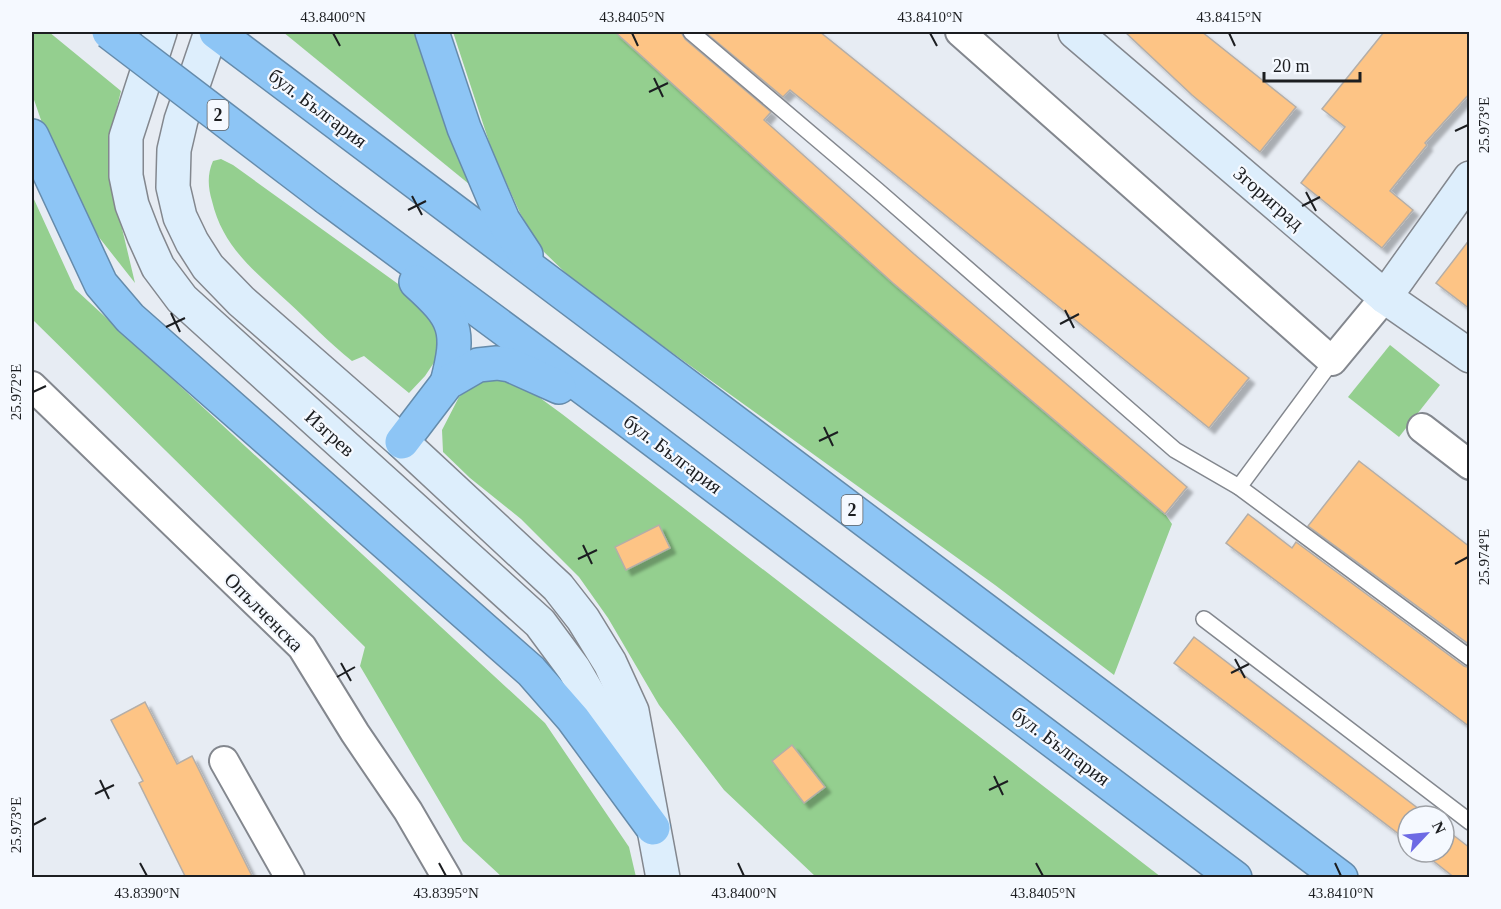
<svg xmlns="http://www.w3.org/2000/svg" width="1501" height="909" font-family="Georgia,serif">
  <defs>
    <filter id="shadow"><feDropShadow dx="5.5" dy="5.5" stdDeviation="1.5" flood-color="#0004"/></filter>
  </defs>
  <rect width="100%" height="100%" fill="#e7ecf3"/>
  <g fill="#94cf8f">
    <path d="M32 32H49L121 91 108 143 116 203 135 283 98 236 41 120 32 94Z"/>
    <path d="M283 32H418L469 184Z"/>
    <path d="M453 32H615L893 283 1165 514 1172 524 1114 675 995 585 578 285 542 250 520 213 492 151Z"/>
    <path d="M221 159 233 165 412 294 438 323 439 355 425 376 409 393 364 356 352 361C329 343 309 321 288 302 255 271 223 248 212 201 208 188 207 174 213 161Z"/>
    <path d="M32 195 75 289 545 723 629 847 636 877H502L463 841 360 666 365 647 32 319Z"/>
    <path d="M1390 345 1440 385 1399 437 1348 397Z"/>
    <path d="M510 376 562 414 1161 877H816L724 790 659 705 608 618 579 577 521 519 470 478 443 452 442 430 459 397 473 385 489 377Z"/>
  </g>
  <g fill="#fdc485" stroke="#b4aea8" stroke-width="1.5" filter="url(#shadow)">
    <path d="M615 32H681L685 39 771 112 764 120 914 254 1187 487 1165 514 893 283Z"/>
    <path d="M705 32H820L1249 378 1209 428 790 90 783 97Z"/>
    <path d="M1125 32H1202L1296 107 1260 152 1192 95Z"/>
    <path d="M1384 32H1470V93L1425 143 1427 145 1390 191 1413 210 1382 248 1301 183 1345 127 1322 109Z"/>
    <path d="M1470 239V309L1436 283Z"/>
    <path d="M1359 461 1470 547V645L1308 526Z"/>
    <path d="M1248 514 1292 548 1296 542 1464 666 1470 668V727L1226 543Z"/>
    <path d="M659 525 670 548 626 570 615 547Z"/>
    <path d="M1194 637 1428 816H1408V841L1174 663Z"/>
    <path d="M145 702 177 764 192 756 253 878H186L139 783 143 781 111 720Z"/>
    <path d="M792 745 825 787 804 803 772 761Z"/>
    <path d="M1444 828 1470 848V878H1455L1422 852H1444Z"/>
  </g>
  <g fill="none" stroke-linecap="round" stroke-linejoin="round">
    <defs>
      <g id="lane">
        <path d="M691 32 877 190 1175 450 1239 487 1470 658"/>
        <path d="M1239 487 1332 361"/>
        <path d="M1204 619 1470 822"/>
      </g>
      <g id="street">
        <path d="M960 32 1332 361 1385 297"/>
        <path d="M32 386 302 647 355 733 408 811 447 878"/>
        <path d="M1422 428 1470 465"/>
        <path d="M224 761 290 878"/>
      </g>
      <g id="secondary">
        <path d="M160 32 126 137V176L132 205 144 236 158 267 182 299 540 623 574 669 637 777"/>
        <path d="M211 32 181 120 174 150 173 187 180 217 192 242 208 267 241 301 402 442 558 587 583 619 610 663 632 711 663 878"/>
        <path d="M1075 32 1385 297 1470 356"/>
        <path d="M1385 297 1470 178"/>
      </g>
      <g id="highway">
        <path d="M216 32 1341 878"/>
        <path d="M432 32 464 128 503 220 526 255"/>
        <path d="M32 136 101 284 130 318 531 671 573 719 653 828"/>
        <path d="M327 198 623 417 1235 878"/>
        <path d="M416 282C456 318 461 330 447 383"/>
        <path d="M402 442 447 383 478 365 497 363 510 365 559 387"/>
      </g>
    </defs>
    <use href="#lane" stroke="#83878e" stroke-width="18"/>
    <use href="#street" stroke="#83878e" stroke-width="32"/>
    <use href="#secondary" stroke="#83878e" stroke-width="36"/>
    <use href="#highway" stroke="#658bab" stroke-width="36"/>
    <use href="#lane" stroke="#fff" stroke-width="15"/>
    <use href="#street" stroke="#fff" stroke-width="28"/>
    <use href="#secondary" stroke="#ddeefc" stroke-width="33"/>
    <use href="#highway" stroke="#8dc5f5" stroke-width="33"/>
    <defs>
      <path id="highway-bridge" d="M109 32 327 198"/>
    </defs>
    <use href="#highway-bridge" stroke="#658bab" stroke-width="36" stroke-linecap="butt"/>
    <use href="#highway-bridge" stroke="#8dc5f5" stroke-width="33"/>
  </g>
  <path fill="none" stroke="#1c1e21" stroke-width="2" d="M333 33 340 46M632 33 638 46M930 33 937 46M1229 33 1235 46M654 78 663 97M649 92 668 83M1455 131 1468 125M1306 192 1316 211M412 196 422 215M1302 206 1320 197M408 210 426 201M1065 310 1074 328M171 313 180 332M1060 324 1079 314M166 327 185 318M33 392 46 386M824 427 833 446M819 441 838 432M583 545 592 564M578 559 597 550M1455 564 1468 557M1235 659 1245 678M341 663 351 681M1231 673 1249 664M337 677 355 667M994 776 1003 795M100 780 109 799M989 790 1008 781M95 794 114 785M33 825 46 818M140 863 147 876M439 863 446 876M738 863 744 876M1036 863 1043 876M1335 863 1341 876"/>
  <g text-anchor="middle" stroke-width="4.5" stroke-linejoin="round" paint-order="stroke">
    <g fill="#f5f9ff" stroke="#5d6064" stroke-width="1.5">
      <rect x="207.5" y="100" width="21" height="30" rx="4.5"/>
      <rect x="841.5" y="495" width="21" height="30" rx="4.5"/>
    </g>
    <g font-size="18" font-weight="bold" fill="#1c1e21">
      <text x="218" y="121">2</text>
      <text x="852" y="516">2</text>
    </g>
    <g font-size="20" fill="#1c1e21" stroke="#f5f9ff">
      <text transform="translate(318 108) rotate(37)" y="7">бул. България</text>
      <text transform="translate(1269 198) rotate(41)" y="7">Згориград</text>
      <text transform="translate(330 433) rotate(42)" y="7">Изгрев</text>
      <text transform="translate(673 454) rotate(37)" y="7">бул. България</text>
      <text transform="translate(264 612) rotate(45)" y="7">Опълченска</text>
      <text transform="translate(1061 746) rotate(37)" y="7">бул. България</text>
    </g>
  </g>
  <rect width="1501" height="909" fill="none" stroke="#f5f9ff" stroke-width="66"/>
  <g transform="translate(1426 834) rotate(64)"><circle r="28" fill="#f5f9ff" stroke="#9ea1a6" stroke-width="1.5"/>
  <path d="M0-4.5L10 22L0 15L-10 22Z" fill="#6d6ae4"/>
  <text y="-9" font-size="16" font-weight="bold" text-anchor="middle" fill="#1c1e21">N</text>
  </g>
  <path d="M1264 72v9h96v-9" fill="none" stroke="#1c1e21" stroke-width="3"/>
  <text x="1273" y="72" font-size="18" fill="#1c1e21" stroke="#f5f9ff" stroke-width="4.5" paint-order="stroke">20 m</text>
  <rect x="33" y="33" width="1435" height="843" fill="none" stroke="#1c1e21" stroke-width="2"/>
  <g font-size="15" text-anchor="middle" fill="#1c1e21">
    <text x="333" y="22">43.8400°N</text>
    <text x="632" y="22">43.8405°N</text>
    <text x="930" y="22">43.8410°N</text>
    <text x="1229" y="22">43.8415°N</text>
    <text transform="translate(1484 125) rotate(-90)" y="5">25.973°E</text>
    <text transform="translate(16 392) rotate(-90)" y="5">25.972°E</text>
    <text transform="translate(1484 557) rotate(-90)" y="5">25.974°E</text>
    <text transform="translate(16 825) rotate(-90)" y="5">25.973°E</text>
    <text x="147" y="898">43.8390°N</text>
    <text x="446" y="898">43.8395°N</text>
    <text x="744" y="898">43.8400°N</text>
    <text x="1043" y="898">43.8405°N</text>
    <text x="1341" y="898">43.8410°N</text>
  </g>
</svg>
